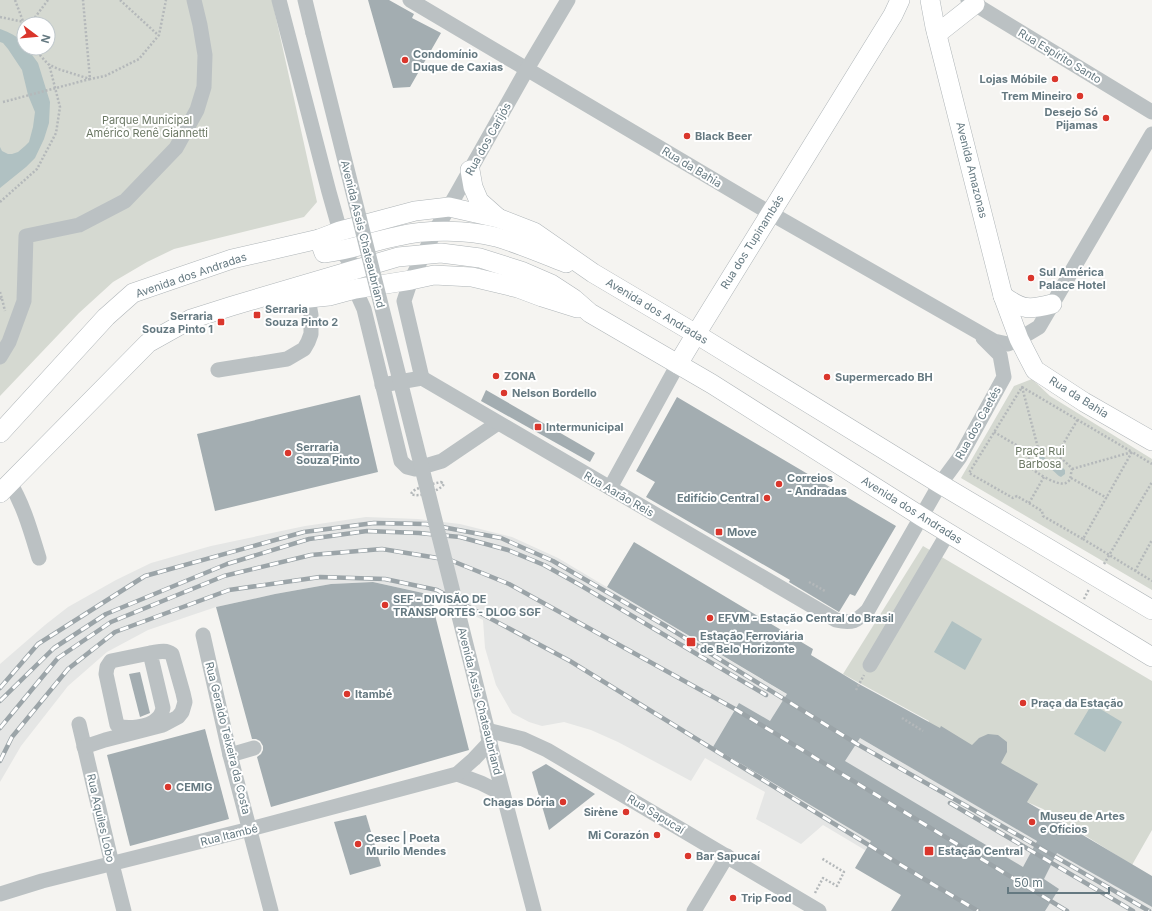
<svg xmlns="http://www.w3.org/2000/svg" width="1152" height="911" font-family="Inter,sans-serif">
  <rect width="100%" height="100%" fill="#f5f4f1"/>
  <path fill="#e5e6e5" d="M366 517 418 519 460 524 512 537 558 558 860 738 1152 907V911H967L823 825 801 844 756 819 765 792 705 758 691 781 618 742 591 730 564 722 542 726 529 722 512 713 496 685 485 648 483 620 432 595 373 582 331 584 275 594 216 607 148 630 107 652 68 686 21 746 0 782V664L45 625 68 607 116 580 151 563 211 546 305 526Z"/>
  <g fill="#d5d9d1" fill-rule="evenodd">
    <path d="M0 0H272L317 202 304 217 174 249 147 262 113 282 79 313 0 396ZM24 24H48V48H24Z"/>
    <path d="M1032 379 1050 396 1152 459V590L961 478 1014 386Z"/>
    <path d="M923 546 1152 681V830L1132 865 1043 809 1027 802 917 741 929 721 843 674Z"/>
  </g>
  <g fill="#b0c1c2">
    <path d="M0 29C8 32 24 38 24 48H27L38 63 50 102 49 123 44 139 35 158 26 167 0 188V147L2 151 8 154H12L18 152 25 146 29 142 33 127 35 112 28 95 22 70 8 49 3 43 0 42Z"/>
    <path d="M1040 456 1044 457C1049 464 1055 466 1063 468L1065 470V474L1061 477 1059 476C1055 473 1051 467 1044 465 1042 465 1040 465 1037 464L1036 459Z"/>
    <path d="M952 621 982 639 965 670 934 652Z"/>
    <path d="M1092 704 1122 722 1105 752 1074 734Z"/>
  </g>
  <g fill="#a3adb1" fill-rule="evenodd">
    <path d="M368 0H389L414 14 412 18 441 33 410 87 393 88Z"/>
    <path d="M486 390 595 453 590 462 481 401Z"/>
    <path d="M360 395 378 472 215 511 197 434Z"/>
    <path d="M677 397 896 526 855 596 850 594 839 612 789 582 790 580 646 497 655 482 636 471Z"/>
    <path d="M634 542 813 649 811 655 859 684 940 728 941 726 972 745 979 738 988 734 998 735 1007 742V752L1001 763 1038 784 1027 802 1152 876V907L1057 853 1044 879 1059 889 1045 911H891L901 895 855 868 871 841 713 747 739 703 770 721 787 694 607 587ZM860 738 1037 841 1023 867 845 761Z"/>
    <path d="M373 582 432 595 435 615 469 750 271 807 257 757 261 754 263 750V746L260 741 256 739H252L216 607 275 594 331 584Z"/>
    <path d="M140 672 150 713 140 717 129 674Z"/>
    <path d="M205 729 229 819 130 846 107 755Z"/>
    <path d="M546 764 595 794 549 830 532 772Z"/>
    <path d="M366 815 381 866 350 875 334 822Z"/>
  </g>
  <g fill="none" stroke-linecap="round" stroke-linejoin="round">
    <defs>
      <g id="major">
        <path d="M930 0 935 27 1003 296 1019 339 1035 370 1084 402 1152 441"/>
        <path d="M937 34 975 4"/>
        <path d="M470 170 473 187 479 201 497 217"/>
        <path d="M319 239 324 253C351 250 373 241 399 236 427 229 468 230 496 237 520 244 543 254 566 263"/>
        <path d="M1003 296C1023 310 1029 310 1052 304"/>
        <path d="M279 301 329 296 355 289 411 280 434 275 472 277 518 288 542 297 577 308"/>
        <path d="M678 364 696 334 893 15 900 0"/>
        <path d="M0 433 106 317 133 293 232 259 319 239 340 231 415 211 449 207 498 218 534 232 593 273 696 334 940 484 1152 610"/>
        <path d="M0 493 148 343 191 319 232 306 398 257 441 253 480 258 521 271 551 284 574 299 590 313 712 384 922 517 1152 657"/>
      </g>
    </defs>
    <use href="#major" stroke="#afb5b8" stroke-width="20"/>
    <g stroke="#b4b8ba" stroke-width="2.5" stroke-dasharray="2 2" stroke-linecap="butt">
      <path d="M15 0 24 24"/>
      <path d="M120 0 158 35"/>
      <path d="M0 17 24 22"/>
      <path d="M30 24 48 0"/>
      <path d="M36 48 38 53 48 64 58 69 90 79 105 76 139 59 159 35 166 0"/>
      <path d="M3 102 90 79 83 0"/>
      <path d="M0 202 37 169 56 133 60 107 49 64"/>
      <path d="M0 292 2 299 0 298"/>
      <path d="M2 299 5 311"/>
      <path d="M1022 387 1132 452 1083 539 1043 516 1042 511 1017 496 1013 498 969 473Z"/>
      <path d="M1022 387 1038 448"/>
      <path d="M994 432 1030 453"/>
      <path d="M1056 456 1078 419"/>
      <path d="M1072 469 1132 452 1152 464"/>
      <path d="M1071 478 1107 498"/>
      <path d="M441 482 444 484C440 491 418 498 411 494 414 487 433 484 441 482Z"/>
      <path d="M1029 503 1044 477C1051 480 1065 489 1070 479 1071 476 1071 472 1072 469 1067 462 1048 447 1039 448 1036 449 1033 452 1030 453 1026 467 1033 470 1044 477"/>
      <path d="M1083 539 1152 581"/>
      <path d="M1104 564 1152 482"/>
      <path d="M1135 571 1152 540"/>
      <path d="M809 582 825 591"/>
      <path d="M1084 599 1089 589"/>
      <path d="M856 690 864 675"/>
      <path d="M902 718 923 731"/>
      <path d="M815 893 823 878 837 886 844 872 821 858"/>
    </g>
    <g stroke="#bbc1c3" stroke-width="15">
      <path d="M279 0 329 192 340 231 342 251 349 261 357 268"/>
      <path d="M305 0 313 33"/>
      <path d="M410 0 770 213 994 341 1008 344 1019 339 1039 327 1152 134"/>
      <path d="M968 0 1152 112"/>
      <path d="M355 289 364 309 401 461 407 467 415 469 442 461 498 423"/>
      <path d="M0 357 9 342 24 301 26 236 79 225 125 201 176 148 197 110 204 87 205 55 200 25 194 0"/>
      <path d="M218 370 287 359 304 349 308 342 311 334V315L308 298"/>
      <path d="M422 378 404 301 411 280 435 231 456 195 527 69 568 0"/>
      <path d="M382 385 422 378 836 620C852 624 857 621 868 610L940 484 960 457 1004 377 1000 355 983 338"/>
      <path d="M10 483C24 506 31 532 39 558"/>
      <path d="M610 488 678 364"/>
      <path d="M203 635 230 755 271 911"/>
      <path d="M870 665 948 533"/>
      <path d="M79 724 112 864 124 911"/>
      <path d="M487 730 523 739 547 750 819 911"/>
      <path d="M488 736 534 911"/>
      <path d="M84 747 105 740 163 725 178 717 182 712 185 702 183 693 172 654C165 649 158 652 150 653L163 708C162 713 161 716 157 719 150 727 126 730 117 725L106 674 107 667 111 661 150 653"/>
      <path d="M230 755 254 748"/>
      <path d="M457 774 481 783 503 794"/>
      <path d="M0 894 42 881 250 829 457 774 474 759 490 742"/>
      <path d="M694 911 727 856"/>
    </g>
    <use href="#major" stroke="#fff" stroke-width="19"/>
    <defs>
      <g id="rail">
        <path d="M0 688 38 644 145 576 304 532 374 523 426 524 501 538 553 561 664 625 857 744 1016 834 1149 911"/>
        <path d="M0 701 54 648 106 614 227 564 309 539 367 531 419 533 460 537 508 550 544 565 580 585 766 695"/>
        <path d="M0 728 58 658 111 622 224 576 311 555 382 549 450 560 509 584 735 709 1067 911"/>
        <path d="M0 761 12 737 68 669 115 632 229 590 320 577 385 579 437 590 570 661 919 876 978 911"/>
        <path d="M950 803 1133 911"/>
      </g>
    </defs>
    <use href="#rail" stroke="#9ba4a8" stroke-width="4.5"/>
    <use href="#rail" stroke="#fff" stroke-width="3" stroke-dasharray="9" stroke-linecap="butt"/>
    <path stroke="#bbc1c3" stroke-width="15" d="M313 33 487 728"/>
  </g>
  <g fill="#da362c" stroke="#fff" stroke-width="1.5">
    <circle cx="405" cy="60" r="4"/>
    <circle cx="1055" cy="79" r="4"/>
    <circle cx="1080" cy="96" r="4"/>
    <circle cx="1106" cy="118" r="4"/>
    <circle cx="687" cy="136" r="4"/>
    <circle cx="1031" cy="278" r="4"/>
    <rect x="253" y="311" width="8" height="8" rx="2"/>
    <rect x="217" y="318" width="8" height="8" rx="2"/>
    <circle cx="496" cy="376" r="4"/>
    <circle cx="827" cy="377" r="4"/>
    <circle cx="504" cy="393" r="4"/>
    <rect x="534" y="423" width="8" height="8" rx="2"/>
    <circle cx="288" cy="453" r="4"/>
    <circle cx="779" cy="484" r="4"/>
    <circle cx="767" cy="498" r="4"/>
    <rect x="715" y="528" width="8" height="8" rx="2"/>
    <circle cx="385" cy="605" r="4"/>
    <circle cx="710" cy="618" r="4"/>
    <rect x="686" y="637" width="10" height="10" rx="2"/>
    <circle cx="347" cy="694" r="4"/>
    <circle cx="1023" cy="703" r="4"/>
    <circle cx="168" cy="787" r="4"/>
    <circle cx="563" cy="802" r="4"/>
    <circle cx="626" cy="812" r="4"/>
    <circle cx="1032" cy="822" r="4"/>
    <circle cx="657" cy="835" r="4"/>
    <circle cx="358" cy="844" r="4"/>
    <rect x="924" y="846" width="10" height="10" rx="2"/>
    <circle cx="688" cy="856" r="4"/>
    <circle cx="733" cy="898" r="4"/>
  </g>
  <g text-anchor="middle" stroke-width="4" stroke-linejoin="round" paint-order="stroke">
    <g font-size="11" font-weight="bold" fill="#657981" stroke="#fff" text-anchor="start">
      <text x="413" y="58">Condomínio<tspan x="413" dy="13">Duque de Caxias</tspan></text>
      <text x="1047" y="83" text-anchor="end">Lojas Móbile</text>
      <text x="1072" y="100" text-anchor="end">Trem Mineiro</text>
      <text x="1098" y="116" text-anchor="end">Desejo Só<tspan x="1098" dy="13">Pijamas</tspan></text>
      <text x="695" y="140">Black Beer</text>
      <text x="1039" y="276">Sul América<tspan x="1039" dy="13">Palace Hotel</tspan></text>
      <text x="265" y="313">Serraria<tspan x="265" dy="13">Souza Pinto 2</tspan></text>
      <text x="213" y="320" text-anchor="end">Serraria<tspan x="213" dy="13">Souza Pinto 1</tspan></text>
      <text x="504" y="380">ZONA</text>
      <text x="835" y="381">Supermercado BH</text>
      <text x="512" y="397">Nelson Bordello</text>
      <text x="546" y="431">Intermunicipal</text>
      <text x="296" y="451">Serraria<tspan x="296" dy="13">Souza Pinto</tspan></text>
      <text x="787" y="482">Correios<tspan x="787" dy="13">- Andradas</tspan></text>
      <text x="759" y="502" text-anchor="end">Edifício Central</text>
      <text x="727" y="536">Move</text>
      <text x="393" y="603">SEF - DIVISÃO DE<tspan x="393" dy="13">TRANSPORTES - DLOG SGF</tspan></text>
      <text x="718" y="622">EFVM - Estação Central do Brasil</text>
      <text x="700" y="640">Estação Ferroviária<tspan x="700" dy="13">de Belo Horizonte</tspan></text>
      <text x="355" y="698">Itambé</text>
      <text x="1031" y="707">Praça da Estação</text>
      <text x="176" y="791">CEMIG</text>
      <text x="555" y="806" text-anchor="end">Chagas Dória</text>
      <text x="618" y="816" text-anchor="end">Sirène</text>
      <text x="1040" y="820">Museu de Artes<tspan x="1040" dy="13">e Ofícios</tspan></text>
      <text x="649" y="839" text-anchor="end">Mi Corazón</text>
      <text x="366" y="842">Cesec | Poeta<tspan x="366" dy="13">Murilo Mendes</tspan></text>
      <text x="938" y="855">Estação Central</text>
      <text x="696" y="860">Bar Sapucaí</text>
      <text x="741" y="902">Trip Food</text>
    </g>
    <g font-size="11" fill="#657981" stroke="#fff">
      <text transform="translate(1060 56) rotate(31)" y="4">Rua Espírito Santo</text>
      <text transform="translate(488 139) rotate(-61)" y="4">Rua dos Carijós</text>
      <text transform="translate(692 167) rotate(31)" y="4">Rua da Bahia</text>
      <text transform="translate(972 170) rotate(76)" y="4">Avenida Amazonas</text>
      <text transform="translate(363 234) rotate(76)" y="4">Avenida Assis Chateaubriand</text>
      <text transform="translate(752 242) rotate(-58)" y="4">Rua dos Tupinambás</text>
      <text transform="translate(191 275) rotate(-19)" y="4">Avenida dos Andradas</text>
      <text transform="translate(657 311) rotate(31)" y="4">Avenida dos Andradas</text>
      <text transform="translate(1079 397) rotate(32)" y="4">Rua da Bahia</text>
      <text transform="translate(978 423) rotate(-61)" y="4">Rua dos Caetés</text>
      <text transform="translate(619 494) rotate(30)" y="4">Rua Aarão Reis</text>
      <text transform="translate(912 510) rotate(32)" y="4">Avenida dos Andradas</text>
      <text transform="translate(480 701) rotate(76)" y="4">Avenida Assis Chateaubriand</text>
      <text transform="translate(228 738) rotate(76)" y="4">Rua Geraldo Teixeira da Costa</text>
      <text transform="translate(656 814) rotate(31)" y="4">Rua Sapucaí</text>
      <text transform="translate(101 818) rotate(77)" y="4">Rua Aquiles Lobo</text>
      <text transform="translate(229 835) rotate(-14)" y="4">Rua Itambé</text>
    </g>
    <g font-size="11" fill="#6b7864" stroke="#fff">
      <text x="147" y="124">Parque Municipal<tspan x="147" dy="13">Américo Renê Giannetti</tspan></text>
      <text x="1040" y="455">Praça Rui<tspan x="1040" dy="13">Barbosa</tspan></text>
    </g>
  </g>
  <g transform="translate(36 36) rotate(106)"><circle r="19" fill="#ffffff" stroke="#c1c9cd"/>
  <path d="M0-3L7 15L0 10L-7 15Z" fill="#da362c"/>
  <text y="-6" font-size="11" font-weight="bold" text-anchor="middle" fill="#657981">N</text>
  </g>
  <path d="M1008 887v6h101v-6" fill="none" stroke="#657981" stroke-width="2"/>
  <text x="1014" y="887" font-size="12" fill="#657981" stroke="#ffffff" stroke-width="3" paint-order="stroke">50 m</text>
</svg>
